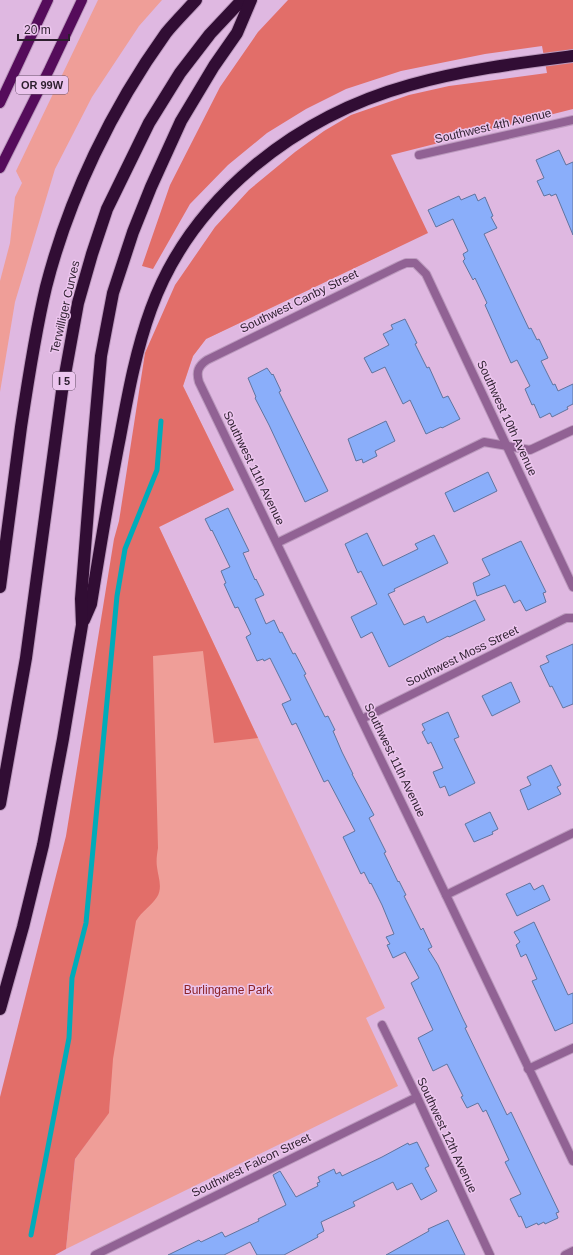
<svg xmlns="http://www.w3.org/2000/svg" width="573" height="1255" font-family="Helvetica,sans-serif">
  <rect width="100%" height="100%" fill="#dfb8e1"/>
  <g fill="#ef9e98">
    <path d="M98 0H162L139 26 92 97 55 169 15 302 0 392V281L10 243 15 197 22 183 16 171Z"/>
    <path d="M396 248 206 339 193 356 183 386 234 490 159 527 385 1008 366 1018 398 1086 66 1249 75 1159 109 1112 137 501 145 353 154 334Z"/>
  </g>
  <path fill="#e26e69" d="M288 0H573V109L391 155 428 233 206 339 193 356 183 386 234 490 159 527 258 738 214 743 203 651 153 656 158 848C157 854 156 861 157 867 158 877 163 887 157 897 151 906 142 911 136 921L113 1059 109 1113 75 1159 66 1249 55 1255H0V1097L66 836 114 539 119 521 145 353 175 285 215 227 249 190 295 152 324 131 351 115 409 95 449 86 547 73 542 46 485 54 401 71 346 89 306 109 267 133 228 165 190 204 153 269 142 266 170 185 220 87 258 32Z"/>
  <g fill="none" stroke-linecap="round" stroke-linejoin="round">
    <path stroke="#00acba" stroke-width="5" d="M31 1235 69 1038 72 978 86 923 117 596 125 549 157 470 161 421"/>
  </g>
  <g fill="#8aaefa" stroke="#60749e">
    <path d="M559 150 566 165 573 162V235L556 194 551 196 550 194 544 196 537 181 544 178 536 160Z"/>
    <path d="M475 194 478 201 485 197 493 216 491 217 497 228 484 234 529 329 531 328 537 340 539 339 548 358 541 361 553 385 555 384 558 391 573 384V404L567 407 568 409 552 417 550 413 540 418 534 404 532 405 525 389 530 386 517 360 511 363 485 305 487 303 475 278 473 280 463 261 465 259 463 254 468 251 453 219 436 227 428 210 459 196 461 200Z"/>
    <path d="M405 319 417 343 415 344 427 368 429 367 443 398 448 396 460 419 442 428 441 427 426 434 410 400 403 404 385 367 372 373 364 358 389 345 383 334 393 329 391 325Z"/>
    <path d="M267 368 272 375 273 374 281 391 279 392 328 491 305 502 269 425 255 398 256 397 248 378Z"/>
    <path d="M386 421 395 441 375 451 377 456 363 463 362 459 356 461 348 439Z"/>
    <path d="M488 472 497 491 454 512 445 493Z"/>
    <path d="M228 508 249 551 243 553 255 580 256 579 264 595 255 599 266 624 274 620 280 633 282 632 293 654 295 653 306 674 304 675 325 717 328 716 335 730 333 731 342 752 353 774H352L374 815 369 818 386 852 384 853 398 882 399 881 406 895 404 896 421 930 423 928 432 947 428 949 438 965 463 1019 467 1027 465 1028 507 1115 511 1112 559 1212 556 1213 558 1218 545 1224 544 1222 538 1225 537 1223 526 1228 521 1216 519 1217 510 1199 521 1194 505 1162 509 1160 486 1110 483 1112 478 1103 467 1108 461 1097 463 1096 447 1064 433 1071 418 1038 433 1030 411 983 419 978 405 952 393 958 387 945 390 944 386 937 394 934 382 905 371 883 370 884 364 872 361 874 343 837 355 831 328 780 324 782 296 723 292 725 282 704 291 700 270 658 264 661 263 659 257 661 246 637 251 634 238 607 235 608 224 584 226 583 221 571 230 567 212 530 211 531 205 519Z"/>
    <path d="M367 533 383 566 418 549 415 544 434 535 448 563 394 589 395 591 388 594 404 625 424 616 427 623 475 600 485 620 449 637 448 636 389 667 372 632 361 638 351 617 377 604 361 571 358 573 345 544Z"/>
    <path d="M521 541 546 592 543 593 546 602 526 611 520 600 514 603 505 585 477 596 473 583 490 575 482 559Z"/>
    <path d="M573 644V704L563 708 552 686 550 687 540 666 549 662 546 656Z"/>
    <path d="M511 682 520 702 492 716 482 696Z"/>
    <path d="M448 712 459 737 454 739 475 783 449 796 445 786 440 788 433 772 443 768 431 742 428 744 422 732 425 730 422 724Z"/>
    <path d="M551 765 561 785 557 787 561 794 528 810 520 790 531 785 527 777Z"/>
    <path d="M490 812 498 829 492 832 493 834 474 842 465 824Z"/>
    <path d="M530 883 534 890 543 885 550 900 517 916 506 894Z"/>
    <path d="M534 922 568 995 573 993V1023L555 1031 532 981 537 979 526 954 521 957 516 945 520 942 514 932Z"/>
    <path d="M417 1142 429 1166 425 1168 437 1191 421 1200 412 1183 397 1190 393 1182 353 1202 355 1206 321 1222 324 1231 317 1235 318 1237 284 1255H257L250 1242 224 1255H168L199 1240 201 1242 222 1232 225 1237 259 1221 258 1219 286 1205 273 1175 280 1171 296 1197 318 1186 317 1183 320 1182 318 1177 334 1169 336 1174 340 1172 342 1176 382 1157 408 1143 409 1145Z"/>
    <path d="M448 1220 465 1255H386L429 1231 428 1229Z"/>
  </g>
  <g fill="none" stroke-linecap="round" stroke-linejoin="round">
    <defs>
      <g id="minor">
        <path d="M419 155 573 120"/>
        <path d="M277 543 484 442 530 450 573 430"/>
        <path d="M573 587 426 274 415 263H406L399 266 207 360C198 366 196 372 199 382L446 895 573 1161"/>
        <path d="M362 719 566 618H573"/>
        <path d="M446 895 573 833"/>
        <path d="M382 1025 417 1097 490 1255"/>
        <path d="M528 1069 573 1048"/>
        <path d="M95 1255 417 1097"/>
        <path d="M565 1255 573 1251"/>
      </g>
      <g id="primary">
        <path d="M0 103 48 0"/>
        <path d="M0 168 49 70 82 0"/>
      </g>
      <g id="motorway">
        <path d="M0 587C7 534 14 480 21 427 28 380 35 333 46 287 69 197 112 108 166 33 175 22 186 11 196 0"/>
        <path d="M84 620 91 604C100 548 109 492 120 437 128 394 136 350 151 309 192 196 298 116 410 85 463 70 519 63 573 56"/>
        <path d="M0 804 26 658 62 391 78 303 92 254 107 209 149 123 180 73 210 34 242 0"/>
        <path d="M0 1009 23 927 43 845 63 739 82 625 81 599 93 447 101 356 113 293 133 232 151 187 181 121 214 66 237 33 251 0"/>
      </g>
    </defs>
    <use href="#minor" stroke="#bb99bd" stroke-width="10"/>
    <use href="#primary" stroke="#bb99bd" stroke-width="12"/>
    <use href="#motorway" stroke="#bb99bd" stroke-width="14"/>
    <use href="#minor" stroke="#916294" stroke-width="8"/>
    <use href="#primary" stroke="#550c5b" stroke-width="10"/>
    <use href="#motorway" stroke="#310d34" stroke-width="12"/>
  </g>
  <g text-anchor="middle" stroke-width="3" stroke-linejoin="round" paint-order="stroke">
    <g fill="#ecc5ee" stroke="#665168" stroke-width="1">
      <rect x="16" y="76" width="52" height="18" rx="3"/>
      <rect x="53" y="372" width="22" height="18" rx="3"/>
    </g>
    <g font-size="11" font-weight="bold" fill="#2d1f2e">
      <text x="42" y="89">OR 99W</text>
      <text x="64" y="385">I 5</text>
    </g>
    <g font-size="12" fill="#2d1f2e" stroke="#ecc5ee">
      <text transform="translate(493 126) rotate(-13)" y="4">Southwest 4th Avenue</text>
      <text transform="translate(299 301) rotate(-26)" y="4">Southwest Canby Street</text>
      <text transform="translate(65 307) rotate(-77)" y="4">Terwilliger Curves</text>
      <text transform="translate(507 418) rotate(65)" y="4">Southwest 10th Avenue</text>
      <text transform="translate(254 468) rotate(64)" y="4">Southwest 11th Avenue</text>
      <text transform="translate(462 656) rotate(-26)" y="4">Southwest Moss Street</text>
      <text transform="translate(395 760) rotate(64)" y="4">Southwest 11th Avenue</text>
      <text transform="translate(447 1135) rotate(65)" y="4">Southwest 12th Avenue</text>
      <text transform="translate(251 1165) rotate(-26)" y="4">Southwest Falcon Street</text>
    </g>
    <g font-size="12" fill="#8b2225" stroke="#ecc5ee">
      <text x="228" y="994">Burlingame Park</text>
    </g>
  </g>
  <path d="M18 34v6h51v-6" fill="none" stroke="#2d1f2e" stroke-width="2"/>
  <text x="24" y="34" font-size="12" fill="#2d1f2e" stroke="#ecc5ee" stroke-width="3" paint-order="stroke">20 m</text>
</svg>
